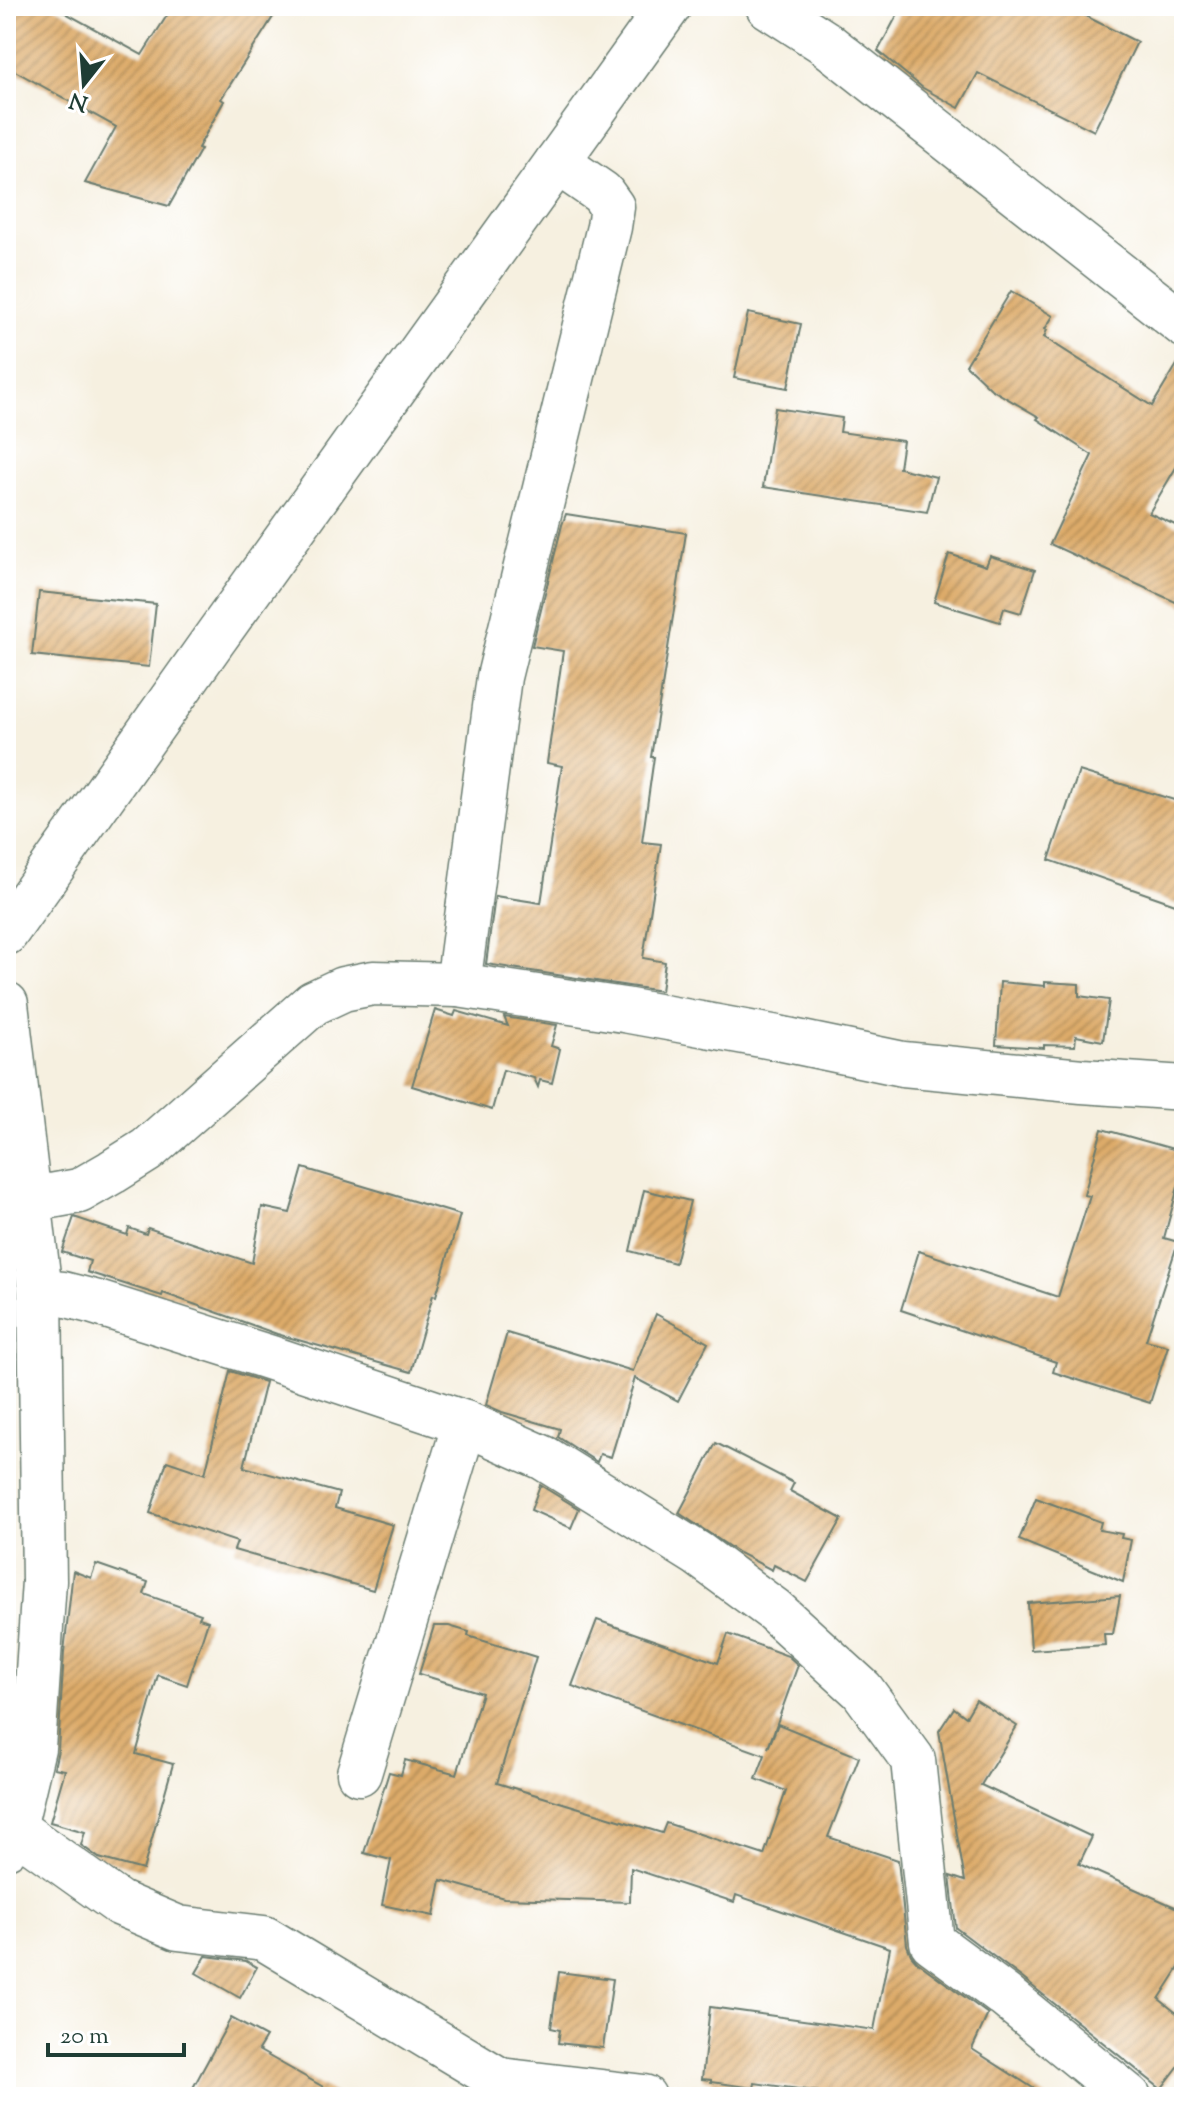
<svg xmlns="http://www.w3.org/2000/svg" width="1190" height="2103" font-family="'Sorts Mill Goudy',serif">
  <defs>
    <pattern id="building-hatch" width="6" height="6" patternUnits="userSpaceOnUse" patternTransform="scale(2)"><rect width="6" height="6" fill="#ddab69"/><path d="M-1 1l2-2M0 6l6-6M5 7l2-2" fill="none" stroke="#b38c57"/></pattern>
  </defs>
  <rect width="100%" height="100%" fill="#fff"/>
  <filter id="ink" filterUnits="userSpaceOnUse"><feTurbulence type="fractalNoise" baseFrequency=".0125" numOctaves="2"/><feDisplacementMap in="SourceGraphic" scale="16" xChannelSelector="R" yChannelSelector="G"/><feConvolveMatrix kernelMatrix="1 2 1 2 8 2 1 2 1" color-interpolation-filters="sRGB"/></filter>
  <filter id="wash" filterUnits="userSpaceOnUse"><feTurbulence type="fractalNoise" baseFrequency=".006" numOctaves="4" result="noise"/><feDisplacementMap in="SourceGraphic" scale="32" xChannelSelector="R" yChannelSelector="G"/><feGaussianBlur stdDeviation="1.8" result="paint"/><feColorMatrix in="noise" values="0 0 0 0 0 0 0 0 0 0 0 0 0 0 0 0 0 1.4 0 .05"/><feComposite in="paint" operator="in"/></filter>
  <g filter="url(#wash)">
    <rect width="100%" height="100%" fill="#f6f0e0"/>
    <g id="blocks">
      <g fill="url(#building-hatch)">
        <path d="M6 6H53L142 55 173 6H280L221 99 224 101 198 148 201 149 169 206 85 183 116 127 6 66Z"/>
        <path d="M902 6H1066L1137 42 1094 131 978 73 959 108 923 88 878 51Z"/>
        <path d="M1011 291 1053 316 1045 329 1047 330 1044 337 1152 406 1184 353V454L1149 513 1184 529V606L1050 544 1092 455 1037 419 1039 417 991 389 966 365Z"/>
        <path d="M748 313 801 324 788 388 734 378Z"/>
        <path d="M775 408 842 418 840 432 903 441 899 468 936 477 927 512 763 487Z"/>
        <path d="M566 514 686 533 651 757H654L642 842 661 844 643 958 665 962 661 991 486 964 495 896 541 903 562 766 547 763 563 651 532 646 562 525Z"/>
        <path d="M949 554 986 566 990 556 1035 570 1021 613 1004 608 1000 622 934 602Z"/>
        <path d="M39 592 156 604 149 667 32 655Z"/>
        <path d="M1079 771 1184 803V907L1049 860Z"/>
        <path d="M1000 982 1045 986V982L1079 984V996L1109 1000 1103 1041 1076 1036 1075 1046 1044 1045V1048L996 1045Z"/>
        <path d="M435 1010 454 1016 456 1011 508 1026 504 1017 557 1025 551 1046 560 1049 552 1083 540 1080 538 1087 534 1078 503 1070 492 1110 412 1086Z"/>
        <path d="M1102 1129 1184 1152V1165L1164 1238 1178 1242 1146 1340 1168 1346 1150 1403 1053 1372 1056 1362 901 1310 919 1251 1058 1297 1090 1196 1084 1195Z"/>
        <path d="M303 1168 460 1215 436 1296 433 1295 411 1372 277 1334 163 1293 162 1296 87 1272 90 1261 62 1252 74 1217 127 1235 129 1228 146 1234 148 1228 252 1263 262 1207 290 1213Z"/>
        <path d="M644 1190 690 1201 675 1263 630 1251Z"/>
        <path d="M656 1314 708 1343 678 1401 635 1378 611 1457 600 1454 597 1462 558 1437 560 1429 502 1412 486 1405 507 1333 633 1371Z"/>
        <path d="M230 1371 265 1382 244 1467 339 1493 335 1508 393 1525 373 1590 234 1550 237 1542 150 1513 167 1461 205 1474Z"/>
        <path d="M716 1443 794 1483 790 1491 842 1519 807 1582 774 1565 772 1570 739 1553 679 1513Z"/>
        <path d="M540 1485 579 1509 571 1528 531 1510Z"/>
        <path d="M1036 1498 1101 1522 1099 1530 1122 1534 1121 1538 1131 1540 1123 1582 1019 1540Z"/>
        <path d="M96 1564 148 1582 144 1594 201 1614 199 1618 208 1621 187 1685 158 1675 136 1754 173 1764 143 1870 99 1858 81 1845 85 1832 50 1822 65 1770 54 1768 58 1750 64 1652 73 1571 91 1578Z"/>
        <path d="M1120 1596 1113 1634H1104L1105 1645 1031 1650 1028 1603Z"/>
        <path d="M597 1620 718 1663 728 1634 788 1656 798 1665 768 1748 778 1724 859 1757 828 1837 898 1860 907 1945 911 1955 917 1962 988 2014 972 2049 1047 2097H858L755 2083 754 2088 711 2082V2080L702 2079 710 2007 874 2030 890 1948 736 1895 734 1902 631 1868 630 1902 504 1898 441 1880 434 1916 382 1905 391 1860 364 1853 389 1772 401 1775 405 1760 457 1774 482 1693 419 1674 434 1626H449L469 1632 468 1636 536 1657 497 1783 662 1833 666 1823 764 1855 786 1791 756 1779 765 1755 572 1686Z"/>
        <path d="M976 1700 1017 1726 981 1785 1092 1837 1079 1864 1184 1911V1960L1159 1999 1184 2019V2059L1161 2089 1021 1977 956 1928 950 1876 965 1881 939 1731 954 1708 966 1717Z"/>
        <path d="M206 1956 246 1961 257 1967 240 1998 196 1973Z"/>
        <path d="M559 1972 613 1979 603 2048 558 2043 560 2030 551 2028Z"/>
        <path d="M231 2018 266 2037 258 2050 341 2097H188Z"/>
      </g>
    </g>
  </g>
  <g filter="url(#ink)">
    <use href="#blocks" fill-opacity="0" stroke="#6a7c70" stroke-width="2"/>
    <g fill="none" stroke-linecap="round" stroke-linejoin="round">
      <defs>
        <g id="minor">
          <path d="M458 985 499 677 609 227 612 207 602 193 557 162"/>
          <path d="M6 1004 40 1292 44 1581 33 1748 14 1828 6 1847"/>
          <path d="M6 1186 28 1194 51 1196 79 1191 112 1172 147 1150 313 1003 343 989 373 983 458 985 624 1010 778 1038 903 1064 1082 1081 1184 1088"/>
          <path d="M40 1292 63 1294 94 1302 271 1358 465 1423 544 1458 698 1554 774 1610 862 1690 913 1760 932 1942 1005 1996 1129 2097"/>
          <path d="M359 1773 465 1423"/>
          <path d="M14 1828 119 1903 178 1928 264 1938 500 2080 644 2097"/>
        </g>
        <g id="tertiary">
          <path d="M768 6 824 42 1184 325"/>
          <path d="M6 933 213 641 669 6"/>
        </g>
      </defs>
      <use href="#minor" stroke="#6a7c70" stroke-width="47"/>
      <use href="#tertiary" stroke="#6a7c70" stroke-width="47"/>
      <use href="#minor" stroke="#fff" stroke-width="44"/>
      <use href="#tertiary" stroke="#fff" stroke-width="44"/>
    </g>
  </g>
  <rect width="1190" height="2103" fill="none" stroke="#fff" stroke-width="32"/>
  <g transform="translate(84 84) rotate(197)" stroke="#ffffff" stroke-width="6" paint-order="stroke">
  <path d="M0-6L14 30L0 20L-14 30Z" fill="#1f3d34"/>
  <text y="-12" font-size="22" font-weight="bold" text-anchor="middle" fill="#1f3d34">N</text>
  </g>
  <path d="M48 2043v12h136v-12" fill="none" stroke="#1f3d34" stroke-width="4"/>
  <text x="60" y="2043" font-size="24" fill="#1f3d34" stroke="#ffffff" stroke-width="6" paint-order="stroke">20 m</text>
</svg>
